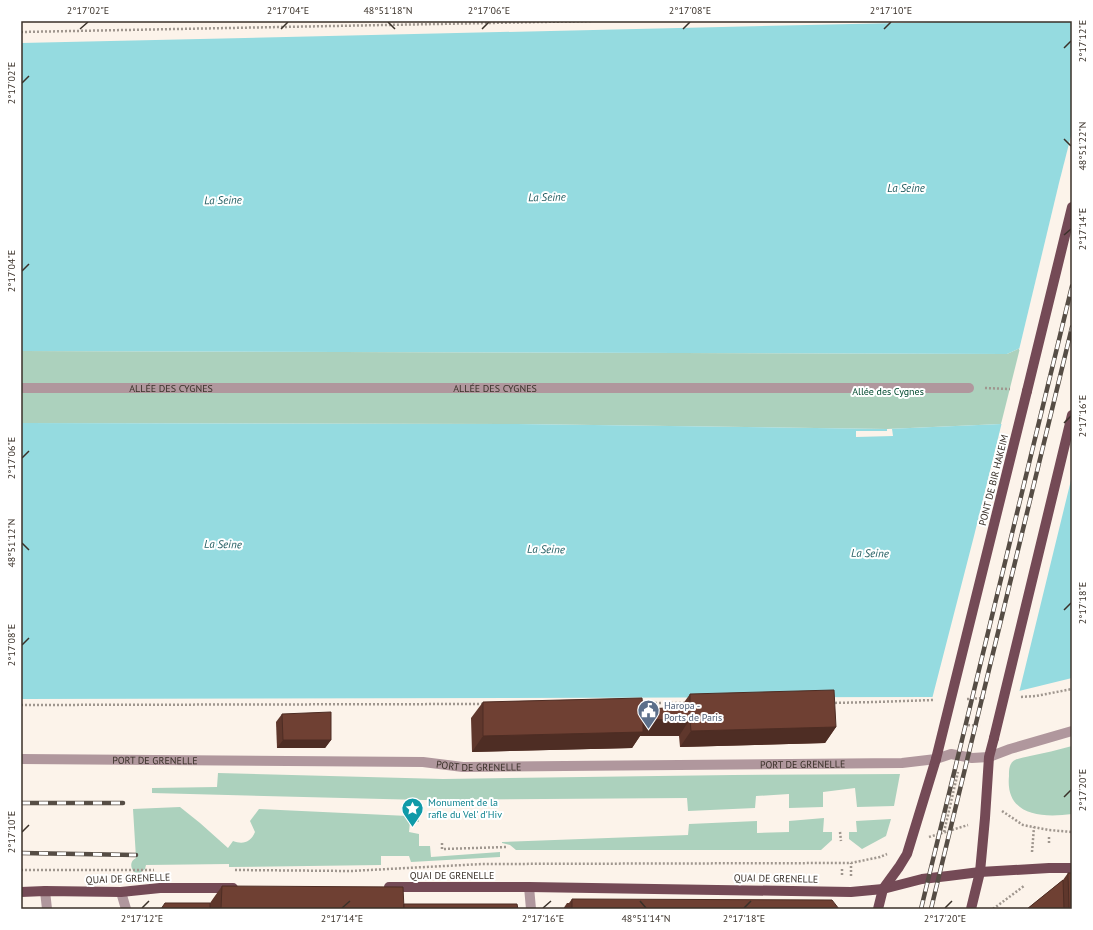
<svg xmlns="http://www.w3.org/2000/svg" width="1093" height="930" font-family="'PT Sans',sans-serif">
  <rect width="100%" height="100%" fill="#fcf3ea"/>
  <g fill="#acd1bd">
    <path d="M1020 348 1001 424 887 429 518 424 21 423V351L1007 354Z"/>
    <path d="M1072 746V814C1042 818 1005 816 1009 776 1009 770 1009 763 1015 760 1019 758 1026 757 1030 756 1044 753 1058 750 1072 746Z"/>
    <path d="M218 773 443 779 733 775 900 774 894 806 857 807 855 788 823 792V807L789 808V794L756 796 755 808 688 811 687 798 423 800 152 793V788L217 787Z"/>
    <path d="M180 807 200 823 228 848 233 841C243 845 251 842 255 832L250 821 259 809 408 816 409 814H418L419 822H410L409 832 419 834V846H430L431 857 500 852V857L411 862 409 856H381V865L229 867V864L146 865 145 869 140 873 134 872C130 867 130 861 136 858L133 809Z"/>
    <path d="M824 818 823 832H832V840L821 850H516L510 845 502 843V842L688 835 689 824 757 821V833L789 832V821Z"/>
    <path d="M891 819 886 836 862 849 849 839V832H857L856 821Z"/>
  </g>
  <g fill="#95dbe0">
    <path d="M987 21H1072V347L1020 348 1007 354 21 351V43Z"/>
    <path d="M21 423 518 424 887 429 1001 424 1072 428V678L1019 691 932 697 21 699Z"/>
  </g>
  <g fill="#fcf3ea">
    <path d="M1072 132V349L1019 350 1059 183Z"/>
    <path d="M1002 422 1072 426V476L1019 693 932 699 974 536Z"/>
    <path d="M887 429H892L893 436 856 437V431H887Z"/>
  </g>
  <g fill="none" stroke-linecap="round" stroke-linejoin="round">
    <g stroke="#9f968e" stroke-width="2.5" stroke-dasharray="2 2" stroke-linecap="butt">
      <path d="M21 32 593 21"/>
      <path d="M985 388 1010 389"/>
      <path d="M1021 697 1036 696 1072 689"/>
      <path d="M967 699 986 698"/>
      <path d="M639 703H686"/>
      <path d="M831 703 875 702 934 700"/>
      <path d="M21 705 484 704"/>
      <path d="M968 725 980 726"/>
      <path d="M1002 811 1023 825 1049 830 1072 832"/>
      <path d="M840 832 841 841"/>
      <path d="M944 832 958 772"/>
      <path d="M929 837 968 825"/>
      <path d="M442 843V849L508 847"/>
      <path d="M1049 843V835"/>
      <path d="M1032 852 1034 827"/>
      <path d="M21 870H154"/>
      <path d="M235 870 351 871 482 864 851 863 880 857 887 854"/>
      <path d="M842 875V869"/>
      <path d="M851 876V863"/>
      <path d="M993 909 1024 886"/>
    </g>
    <g stroke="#b0979d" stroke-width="10">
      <path id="s1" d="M21 388H969"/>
      <path id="s2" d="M21 759 423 762 463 767 902 763 936 759 951 754 972 758 989 757 1010 749 1072 731"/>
      <path d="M529 887 531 909"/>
      <path d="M45 891 47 909"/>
      <path d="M121 892 126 909"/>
    </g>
    <g stroke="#744a56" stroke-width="10">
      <path d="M1027 391 1072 207"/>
      <path d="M389 887H529L851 892 883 889 922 879 948 876 980 872 1049 868H1072"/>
      <path d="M21 892 45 891 121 892 160 888H233"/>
      <path d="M878 909 883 889 899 867 907 854 936 759"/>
      <path d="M971 909 980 872 985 818 989 757 994 738"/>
    </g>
    <defs>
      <g id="rail">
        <path d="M21 803H123"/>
        <path d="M21 853 136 855"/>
        <path d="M921 909 1072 286"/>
        <path d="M931 909 1072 327"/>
      </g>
    </defs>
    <use href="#rail" stroke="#564d45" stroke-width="4.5"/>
    <use href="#rail" stroke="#fff" stroke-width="3" stroke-dasharray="9" stroke-linecap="butt"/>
    <g stroke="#744a56" stroke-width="10">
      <path d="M994 738 1072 415"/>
      <path d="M936 759 1027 391"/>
    </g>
  </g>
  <g fill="#5f372c">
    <path d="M690 694 836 727 825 743 680 747 679 736H640L632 748 472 752 471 718 483 702 643 709 680 708Z"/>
    <path d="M282 714 331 740 325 748H277L276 722Z"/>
    <path d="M1068 873 1072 909H1027L1063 880Z"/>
    <path d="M222 886 404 904 518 909H161L210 903Z"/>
    <path d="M572 899 839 909H563L567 903H569Z"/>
  </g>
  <g fill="#4e2d24">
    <path d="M690 719 679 736H640L632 748 472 752 483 736 644 720Z"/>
    <path d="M836 727 825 743 680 747 691 731Z"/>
    <path d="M283 740H331L325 748H277Z"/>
  </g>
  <g fill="#6f4033" stroke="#4e2d24">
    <path d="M834 690 836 727 691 731 690 719 644 720 643 721V732L483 736V702L642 698 643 709 690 707V694Z"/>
    <path d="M331 712V740H283L282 714Z"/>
    <path d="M1068 873H1072V909H1069Z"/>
    <path d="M1063 880 1064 909H1027Z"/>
    <path d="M222 886 403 887 404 909H221Z"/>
    <path d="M572 899 832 900 839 909H572Z"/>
    <path d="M165 903H210V909H161Z"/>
    <path d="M404 904H517L518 909H404Z"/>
  </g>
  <path fill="none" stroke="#3a3129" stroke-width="1.5" d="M388 22 395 29M80 29 88 22M281 29 288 22M482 29 489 22M683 29 690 22M884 29 891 22M1064 48 1071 41M22 83 29 76M1064 139 1071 146M1064 235 1071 229M22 271 29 264M1064 423 1071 416M22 458 29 451M22 543 29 550M1064 610 1071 603M22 645 29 638M1064 797 1071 790M22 832 29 825M640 901 646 908M142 908 149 901M342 908 350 901M543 908 551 901M744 908 751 901M945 908 952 901"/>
  <defs>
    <symbol id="civic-pin" viewBox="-11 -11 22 30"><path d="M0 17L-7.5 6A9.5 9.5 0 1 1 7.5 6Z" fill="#5c6f8a" stroke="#fff"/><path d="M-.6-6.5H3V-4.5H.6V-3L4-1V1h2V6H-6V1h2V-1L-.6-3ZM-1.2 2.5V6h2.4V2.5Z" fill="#fff"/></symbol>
    <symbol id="sight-pin" viewBox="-11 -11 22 30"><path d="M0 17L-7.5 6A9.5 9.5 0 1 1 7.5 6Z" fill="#0f9aa8" stroke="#fff"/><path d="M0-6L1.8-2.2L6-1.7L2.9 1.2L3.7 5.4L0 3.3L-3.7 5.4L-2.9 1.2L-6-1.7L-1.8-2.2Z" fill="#fff"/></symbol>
  </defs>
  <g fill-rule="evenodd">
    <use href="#civic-pin" x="636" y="698" width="25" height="34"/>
    <use href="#sight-pin" x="400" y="796" width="25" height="34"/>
  </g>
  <g text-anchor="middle" stroke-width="4" stroke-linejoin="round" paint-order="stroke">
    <g font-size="10" fill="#3a3129" stroke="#fff">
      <text dy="4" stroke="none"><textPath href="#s1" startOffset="150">ALLÉE DES CYGNES</textPath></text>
      <text dy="4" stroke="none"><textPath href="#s1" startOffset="474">ALLÉE DES CYGNES</textPath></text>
      <text transform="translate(993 480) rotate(-76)" y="4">PONT DE BIR HAKEIM</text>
      <text dy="4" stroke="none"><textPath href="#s2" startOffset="134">PORT DE GRENELLE</textPath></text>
      <text dy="4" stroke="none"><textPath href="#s2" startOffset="782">PORT DE GRENELLE</textPath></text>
      <text dy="4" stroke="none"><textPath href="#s2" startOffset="458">PORT DE GRENELLE</textPath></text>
      <text x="452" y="879">QUAI DE GRENELLE</text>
      <text transform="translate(128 878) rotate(-2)" y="4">QUAI DE GRENELLE</text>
      <text transform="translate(776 878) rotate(1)" y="4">QUAI DE GRENELLE</text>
    </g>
    <g font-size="10" fill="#024a2f" stroke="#fff">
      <text x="888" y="395">Allée des Cygnes</text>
    </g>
    <g font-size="10" fill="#4e5e75" stroke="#fff" text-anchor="start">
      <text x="664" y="709">Haropa -<tspan x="664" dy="12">Ports de Paris</tspan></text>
    </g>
    <g font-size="10" fill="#0d838f" stroke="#fff" text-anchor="start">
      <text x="428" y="806">Monument de la<tspan x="428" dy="12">rafle du Vel' d'Hiv</tspan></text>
    </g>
    <g font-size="11" font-style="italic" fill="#245e62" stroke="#fff">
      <text x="906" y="192">La Seine</text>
      <text transform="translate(547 197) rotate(-1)" y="4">La Seine</text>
      <text transform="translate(223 200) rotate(-1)" y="4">La Seine</text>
      <text transform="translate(223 544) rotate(1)" y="4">La Seine</text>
      <text transform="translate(546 549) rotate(1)" y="4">La Seine</text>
      <text transform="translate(870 553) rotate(1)" y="4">La Seine</text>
    </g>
  </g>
  <rect width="1093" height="930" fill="none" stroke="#ffffff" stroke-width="44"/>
  <rect x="22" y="22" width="1049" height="886" fill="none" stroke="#3a3129" stroke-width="1.5"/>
  <g font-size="10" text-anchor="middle" fill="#3a3129">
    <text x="88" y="14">2°17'02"E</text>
    <text x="288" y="14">2°17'04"E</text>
    <text x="388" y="14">48°51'18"N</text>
    <text x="489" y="14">2°17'06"E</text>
    <text x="690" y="14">2°17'08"E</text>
    <text x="891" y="14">2°17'10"E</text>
    <text transform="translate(1082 41) rotate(-90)" y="4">2°17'12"E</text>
    <text transform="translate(11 83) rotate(-90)" y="4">2°17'02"E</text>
    <text transform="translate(1082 146) rotate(-90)" y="4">48°51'22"N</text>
    <text transform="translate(1082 229) rotate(-90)" y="4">2°17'14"E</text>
    <text transform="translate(11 271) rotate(-90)" y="4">2°17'04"E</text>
    <text transform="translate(1082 416) rotate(-90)" y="4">2°17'16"E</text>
    <text transform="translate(11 458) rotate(-90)" y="4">2°17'06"E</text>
    <text transform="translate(11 543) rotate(-90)" y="4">48°51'12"N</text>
    <text transform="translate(1082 603) rotate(-90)" y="4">2°17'18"E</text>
    <text transform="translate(11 645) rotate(-90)" y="4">2°17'08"E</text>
    <text transform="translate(1082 790) rotate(-90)" y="4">2°17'20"E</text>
    <text transform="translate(11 832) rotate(-90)" y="4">2°17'10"E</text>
    <text x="142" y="922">2°17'12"E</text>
    <text x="342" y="922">2°17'14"E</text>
    <text x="543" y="922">2°17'16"E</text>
    <text x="646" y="922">48°51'14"N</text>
    <text x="744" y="922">2°17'18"E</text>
    <text x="945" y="922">2°17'20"E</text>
  </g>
</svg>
